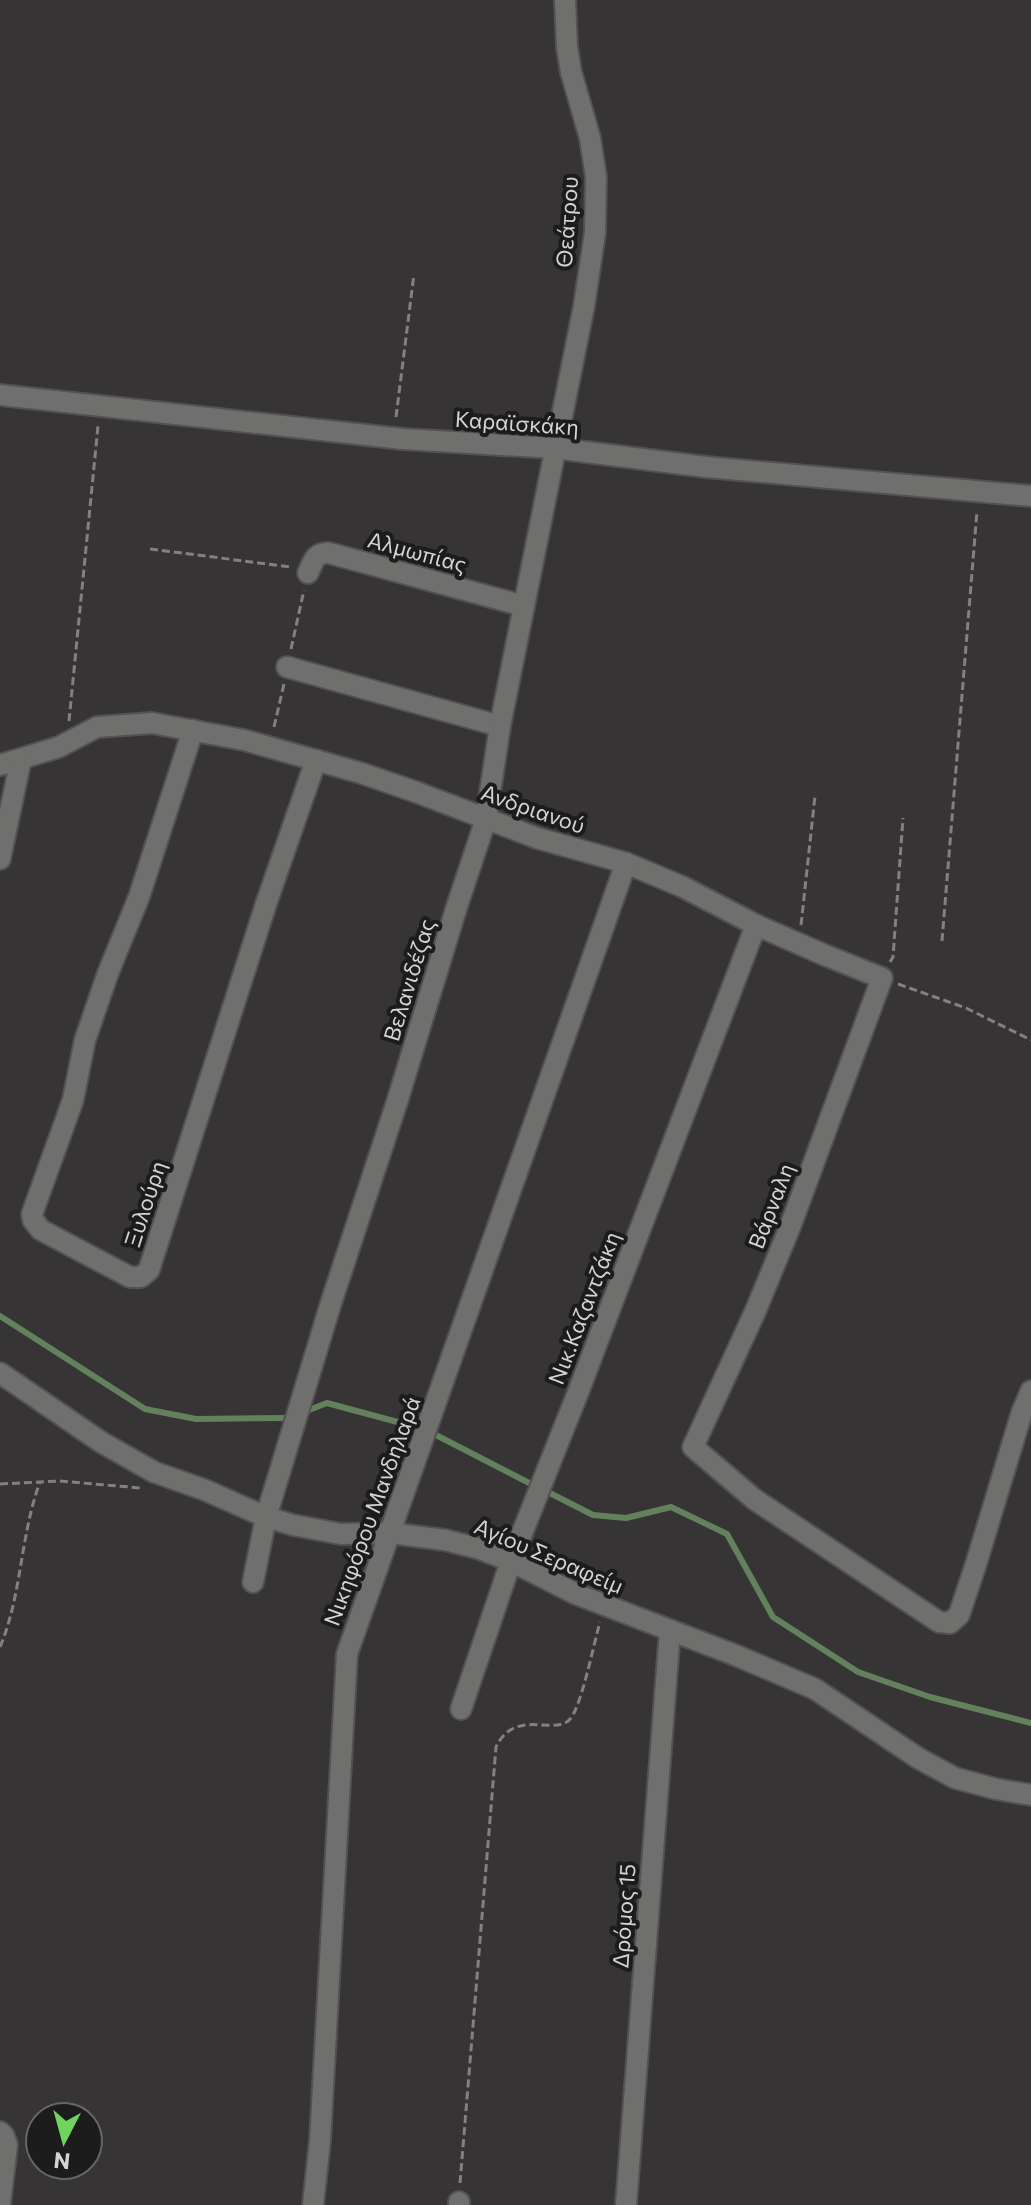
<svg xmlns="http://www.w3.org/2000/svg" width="1031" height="2205" font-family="Commissioner,sans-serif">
  <rect width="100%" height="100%" fill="#373436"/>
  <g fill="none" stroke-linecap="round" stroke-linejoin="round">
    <g stroke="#62815c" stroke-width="6">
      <path d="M0 1316 145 1409 196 1419 286 1418"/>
      <path d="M304 1412 327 1403 416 1427"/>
      <path d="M434 1434 535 1486"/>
      <path d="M542 1489 593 1515 626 1518 671 1507 727 1534 773 1617 858 1672 930 1697 1031 1723"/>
    </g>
    <defs>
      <g id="minor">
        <path d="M0 395 403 439 554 448 706 467 1031 496"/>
        <path d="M308 573C313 562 315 552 329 553L524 606"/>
        <path d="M287 667 500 726"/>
        <path d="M193 730 139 897 108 973 85 1040 73 1100 32 1214 33 1220 41 1230 130 1277H141L149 1270 266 904 316 760"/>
        <path d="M0 765 59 747 97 727 152 723 244 740 361 773 416 792 537 838 626 863 683 887 756 925 827 956 882 978 790 1227 755 1312 693 1447 754 1499 939 1622 950 1623 959 1615 976 1564 1022 1412 1031 1391"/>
        <path d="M0 859 21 759"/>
        <path d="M0 1373 101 1442 154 1472 205 1490 266 1517 293 1525 341 1534 390 1533 445 1540 477 1548 511 1561 576 1594 735 1655 815 1689 918 1758 955 1778 996 1789 1031 1795"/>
        <path d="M253 1582 266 1517 331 1303 397 1102 457 906 486 819 500 726 584 306 595 233 596 177 590 138 571 72 567 47 565 0"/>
        <path d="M461 1709 511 1561 579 1390 756 925"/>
        <path d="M0 2132 4 2136 7 2145 0 2204"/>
        <path d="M313 2205 320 2141 347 1654 626 863"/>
        <path d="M459 2205V2202"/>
        <path d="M626 2205 670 1630"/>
      </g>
    </defs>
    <use href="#minor" stroke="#535153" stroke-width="24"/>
    <g stroke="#828082" stroke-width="3" stroke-dasharray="8 4" stroke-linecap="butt">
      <path d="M396 417 414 274"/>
      <path d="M150 549 291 567"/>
      <path d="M291 649 304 590"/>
      <path d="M69 721 98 426"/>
      <path d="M274 727 284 684"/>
      <path d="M801 925 815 796"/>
      <path d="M942 941 977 511"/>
      <path d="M890 962 893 957 903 818"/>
      <path d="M898 984 966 1008 1031 1040"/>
      <path d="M0 1484 59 1481 141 1488"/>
      <path d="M0 1647C22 1595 20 1536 40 1482"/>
      <path d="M460 2183 496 1747C516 1706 556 1738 571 1718 582 1703 594 1643 600 1622"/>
    </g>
    <use href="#minor" stroke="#6f706e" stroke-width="20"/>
  </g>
  <g text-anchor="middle" stroke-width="8" stroke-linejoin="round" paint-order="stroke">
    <g font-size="22" fill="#d5d4d5" stroke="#1d1c1d">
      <text transform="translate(567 222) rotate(-86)" y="8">Θεάτρου</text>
      <text transform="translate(517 423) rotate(4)" y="8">Καραϊσκάκη</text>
      <text transform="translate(417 552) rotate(15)" y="8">Αλμωπίας</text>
      <text transform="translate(533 809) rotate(19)" y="8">Ανδριανού</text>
      <text transform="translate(409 980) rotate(-73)" y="8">Βελανιδέζας</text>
      <text transform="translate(145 1204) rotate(-72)" y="8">Ξυλούρη</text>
      <text transform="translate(771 1206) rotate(-69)" y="8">Βάρναλη</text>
      <text transform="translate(584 1308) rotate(-69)" y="8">Νικ.Καζαντζάκη</text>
      <text transform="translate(372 1511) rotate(-70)" y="8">Νικηφόρου Μανδηλαρά</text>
      <text transform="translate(549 1556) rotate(23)" y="8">Αγίου Σεραφείμ</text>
      <text transform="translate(624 1916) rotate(-86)" y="8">Δρόμος 15</text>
    </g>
  </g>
  <g transform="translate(64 2141) rotate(186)"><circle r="38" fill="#1d1c1d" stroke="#676667" stroke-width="2"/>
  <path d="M0-6L14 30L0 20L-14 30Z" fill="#70d35f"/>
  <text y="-12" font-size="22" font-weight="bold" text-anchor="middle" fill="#d5d4d5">N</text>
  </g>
</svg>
